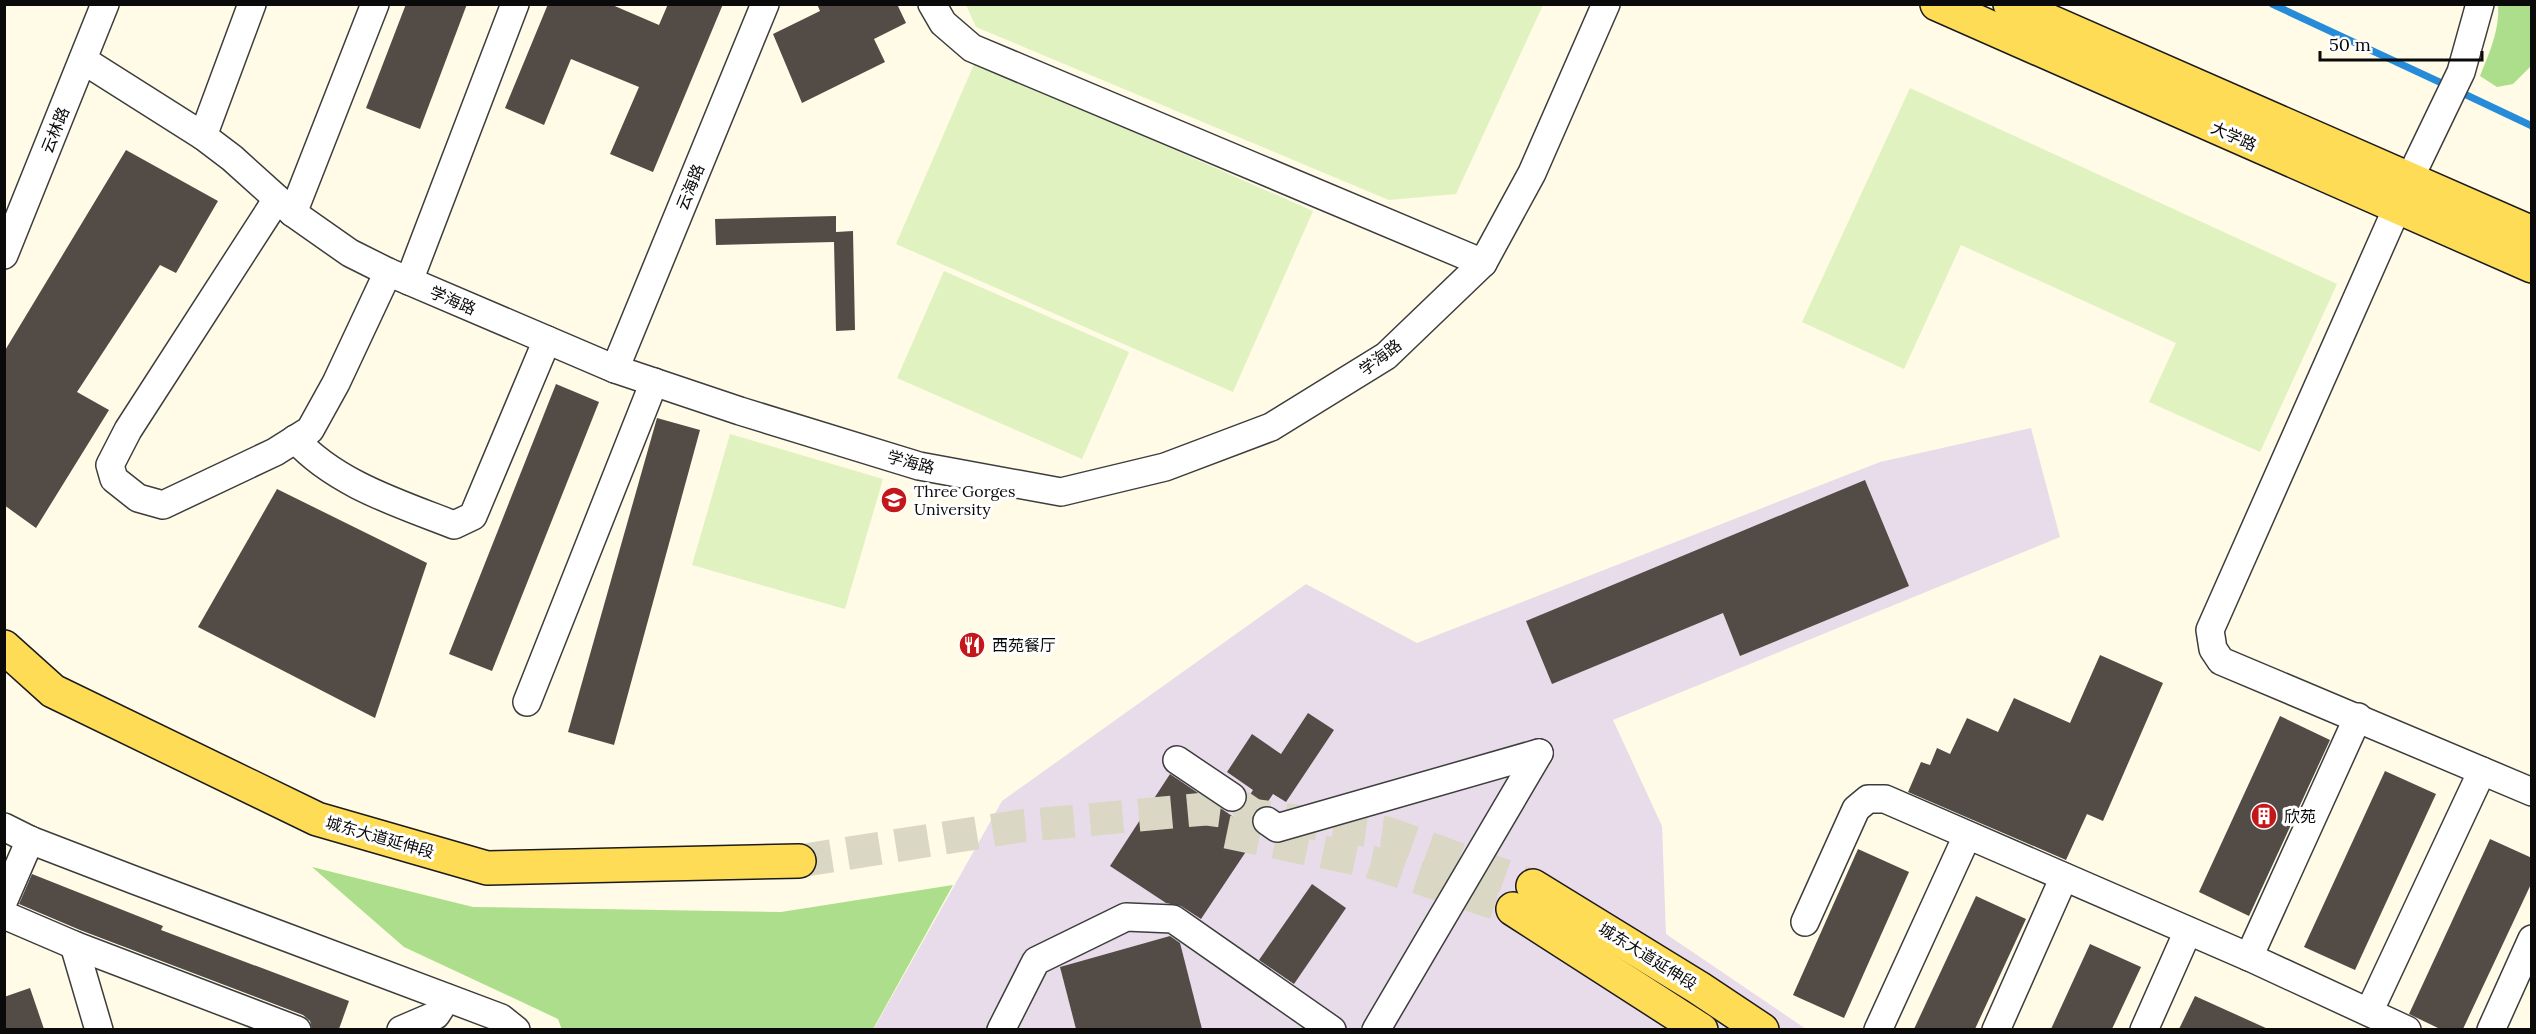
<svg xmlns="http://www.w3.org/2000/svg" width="2536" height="1034" font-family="Lora,'Noto Sans SC',serif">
  <rect width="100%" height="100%" fill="#fffbe6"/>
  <path fill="#e9dcea" d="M2031 428 2060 537 1613 720 1662 826 1666 934 1806 1029 873 1030 1002 801 1306 584 1417 643 1880 462Z"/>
  <g fill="#adde8b">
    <path d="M2498 5H2531L2532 65 2513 84 2497 87 2480 76C2489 54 2500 29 2498 5Z"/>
    <path d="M312 867 473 907 781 912 953 885 873 1029 562 1030 558 1019 404 947Z"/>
  </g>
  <g fill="#dff2c0">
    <path d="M966 5H1543L1456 194 1389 200 976 27Z"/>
    <path d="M975 62 1313 211 1233 392 896 244Z"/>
    <path d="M1910 88 2337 284 2260 452 2149 402 2176 343 1961 245 1904 369 1802 322Z"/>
    <path d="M944 271 1129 352 1082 459 897 378Z"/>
    <path d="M730 434 883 479 845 609 692 565Z"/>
  </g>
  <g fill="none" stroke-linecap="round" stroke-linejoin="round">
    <g stroke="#268bd9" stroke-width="7">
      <path d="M2272 4 2448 86"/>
      <path d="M2458 91 2532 126"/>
    </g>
  </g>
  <g fill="#534b45">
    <path d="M406 4H467L420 129 366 108Z"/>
    <path d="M548 4H610L659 25 668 4H723L653 172 610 154 639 87 571 59 544 125 505 108Z"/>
    <path d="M817 4H897L906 23 874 39 885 62 802 103 773 34 820 11Z"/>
    <path d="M126 150 218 201 176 273 160 265 77 392 109 410 36 528 4 505V352Z"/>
    <path d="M836 216V232L853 231 855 330 836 331 834 242 716 245 715 219Z"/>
    <path d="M556 384 599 402 492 671 449 654Z"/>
    <path d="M657 418 700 430 614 745 568 732Z"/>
    <path d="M1865 480 1909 586 1740 656 1723 613 1552 684 1526 621Z"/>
    <path d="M277 489 427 563 375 718 198 627Z"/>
    <path d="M2100 655 2163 683 2103 821 2087 814 2066 860 1908 792 1921 762 1930 765 1937 748 1950 754 1967 718 1998 732 2014 698 2070 723Z"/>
    <path d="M1308 713 1334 730 1286 802 1273 794 1265 806 1254 812 1252 825 1247 833 1255 838 1201 919 1181 906 1166 903 1110 866 1170 774 1235 818 1253 790 1227 772 1252 734 1281 754Z"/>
    <path d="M2280 716 2330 740 2249 916 2199 892Z"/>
    <path d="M2385 771 2436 794 2355 970 2304 947Z"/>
    <path d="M2490 839 2532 858V882L2463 1029H2440L2409 1014Z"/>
    <path d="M1858 849 1909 872 1844 1018 1793 995Z"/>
    <path d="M32 874 163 926 161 930 349 1001 339 1029H312L310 1021 303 1015 80 930 19 904Z"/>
    <path d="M1312 884 1346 908 1294 984 1259 960Z"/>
    <path d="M1976 896 2026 919 1975 1029H1914Z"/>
    <path d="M1170 936 1180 943 1202 1029H1076L1060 967Z"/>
    <path d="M2090 944 2141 967 2112 1029H2051Z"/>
    <path d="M30 988 44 1029H4V997Z"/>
    <path d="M2195 996 2268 1029H2179Z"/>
  </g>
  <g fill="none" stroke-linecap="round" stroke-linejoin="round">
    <path stroke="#dad7c5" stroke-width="27" stroke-dasharray="27 14" stroke-linecap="butt" d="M1232 797 1267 821"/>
    <g stroke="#dad7c5" stroke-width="33" stroke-dasharray="33 16" stroke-linecap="butt">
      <path d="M1227 832 1371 862 1513 909"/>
      <path d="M799 861 1020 826 1206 809 1387 833 1533 886"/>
    </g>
    <defs>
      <g id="minor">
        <path d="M932 4 943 23 972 48 1483 263"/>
        <path d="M83 60 203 136 232 158 293 213 350 253 388 272 615 369 740 411 919 466 1061 492 1165 467 1271 427 1386 356 1483 263 1532 173 1606 4"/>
        <path d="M203 136 252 4"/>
        <path d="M2410 178 2461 72 2480 4"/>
        <path d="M277 199 128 430 110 465 114 479 138 498 163 505 275 452 310 430 336 383 388 272"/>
        <path d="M2397 208 2210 630 2213 649 2221 661 2532 792"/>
        <path d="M293 213 375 4"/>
        <path d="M4 255 105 4"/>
        <path d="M409 281 515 4"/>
        <path d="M615 369 765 4"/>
        <path d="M295 439C336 484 398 503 454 525L473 516 547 340"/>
        <path d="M527 702 654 382"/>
        <path d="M1177 760 1232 797"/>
        <path d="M1267 821 1277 828 1539 753"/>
        <path d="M4 827 30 840 134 880 501 1018 516 1030"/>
        <path d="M4 900 30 840"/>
        <path d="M4 915 74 945 297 1030"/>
        <path d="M1805 922 1856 809 1868 799H1885L2249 957 2407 1030"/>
        <path d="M74 945 99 1030"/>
        <path d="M2249 957 2358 717"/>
        <path d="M2369 1012 2482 771"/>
        <path d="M401 1030 436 1015 447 998"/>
        <path d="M1001 1030 1036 961 1126 917 1173 919 1332 1030"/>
        <path d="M1376 1030 1539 753"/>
        <path d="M1878 1030 1967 836"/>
        <path d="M1996 1030 2064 877"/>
        <path d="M2144 1030 2188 931"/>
        <path d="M2491 1030 2532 939"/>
      </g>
      <g id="major">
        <path d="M1937 4 2532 266"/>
        <path d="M2010 4 2532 233"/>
        <path d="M4 647 53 691 317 819 487 868 799 861"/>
        <path d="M1533 886 1699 988 1762 1030"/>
        <path d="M1513 909 1701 1030"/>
      </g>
    </defs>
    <use href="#minor" stroke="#3d3d3d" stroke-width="30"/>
    <use href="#major" stroke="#1b1b1b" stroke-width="36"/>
    <use href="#minor" stroke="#fff" stroke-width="27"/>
    <use href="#major" stroke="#ffdc56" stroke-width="33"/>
  </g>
  <defs>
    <symbol id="university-disc" viewBox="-11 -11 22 22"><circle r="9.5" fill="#c41719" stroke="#fff"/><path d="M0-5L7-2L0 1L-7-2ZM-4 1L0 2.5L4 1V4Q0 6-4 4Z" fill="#fff"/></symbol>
    <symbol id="restaurant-disc" viewBox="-11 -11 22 22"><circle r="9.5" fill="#c41719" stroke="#fff"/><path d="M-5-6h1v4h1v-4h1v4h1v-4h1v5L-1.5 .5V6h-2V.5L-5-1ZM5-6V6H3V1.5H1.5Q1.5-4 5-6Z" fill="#fff"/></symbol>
    <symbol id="building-disc" viewBox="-11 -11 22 22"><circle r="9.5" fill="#c41719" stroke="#fff"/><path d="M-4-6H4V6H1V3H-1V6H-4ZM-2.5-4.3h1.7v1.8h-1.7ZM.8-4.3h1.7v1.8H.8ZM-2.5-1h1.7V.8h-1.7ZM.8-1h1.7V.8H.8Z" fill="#fff"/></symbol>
  </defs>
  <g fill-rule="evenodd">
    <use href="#university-disc" x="879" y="485" width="30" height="30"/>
    <use href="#restaurant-disc" x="957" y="630" width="30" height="30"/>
    <use href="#building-disc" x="2249" y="801" width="30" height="30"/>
  </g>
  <g text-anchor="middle" stroke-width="6" stroke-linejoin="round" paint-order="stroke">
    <g font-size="16" fill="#0a0a0a" stroke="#fff">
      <text transform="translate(55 130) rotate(-68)" y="6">云林路</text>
      <text transform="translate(2234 136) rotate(24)" y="6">大学路</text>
      <text transform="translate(690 187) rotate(-68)" y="6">云海路</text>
      <text transform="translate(453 300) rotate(23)" y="6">学海路</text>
      <text transform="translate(1380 357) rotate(-37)" y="6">学海路</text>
      <text transform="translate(911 462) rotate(15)" y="6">学海路</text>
      <text transform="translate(380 837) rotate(16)" y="6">城东大道延伸段</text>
      <text transform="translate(1648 956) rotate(32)" y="6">城东大道延伸段</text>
    </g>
    <g font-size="16" fill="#0a0a0a" stroke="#fff" text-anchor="start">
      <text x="914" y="497">Three Gorges<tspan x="914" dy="18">University</tspan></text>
      <text x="992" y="651">西苑餐厅</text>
      <text x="2284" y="822">欣苑</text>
    </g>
  </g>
  <rect width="2536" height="1034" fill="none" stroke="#0a0a0a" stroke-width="12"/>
  <path d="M2320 51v9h162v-9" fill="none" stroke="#0a0a0a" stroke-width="3"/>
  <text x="2329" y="51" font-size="18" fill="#0a0a0a" stroke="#ffffff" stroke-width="4.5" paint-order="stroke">50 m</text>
</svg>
